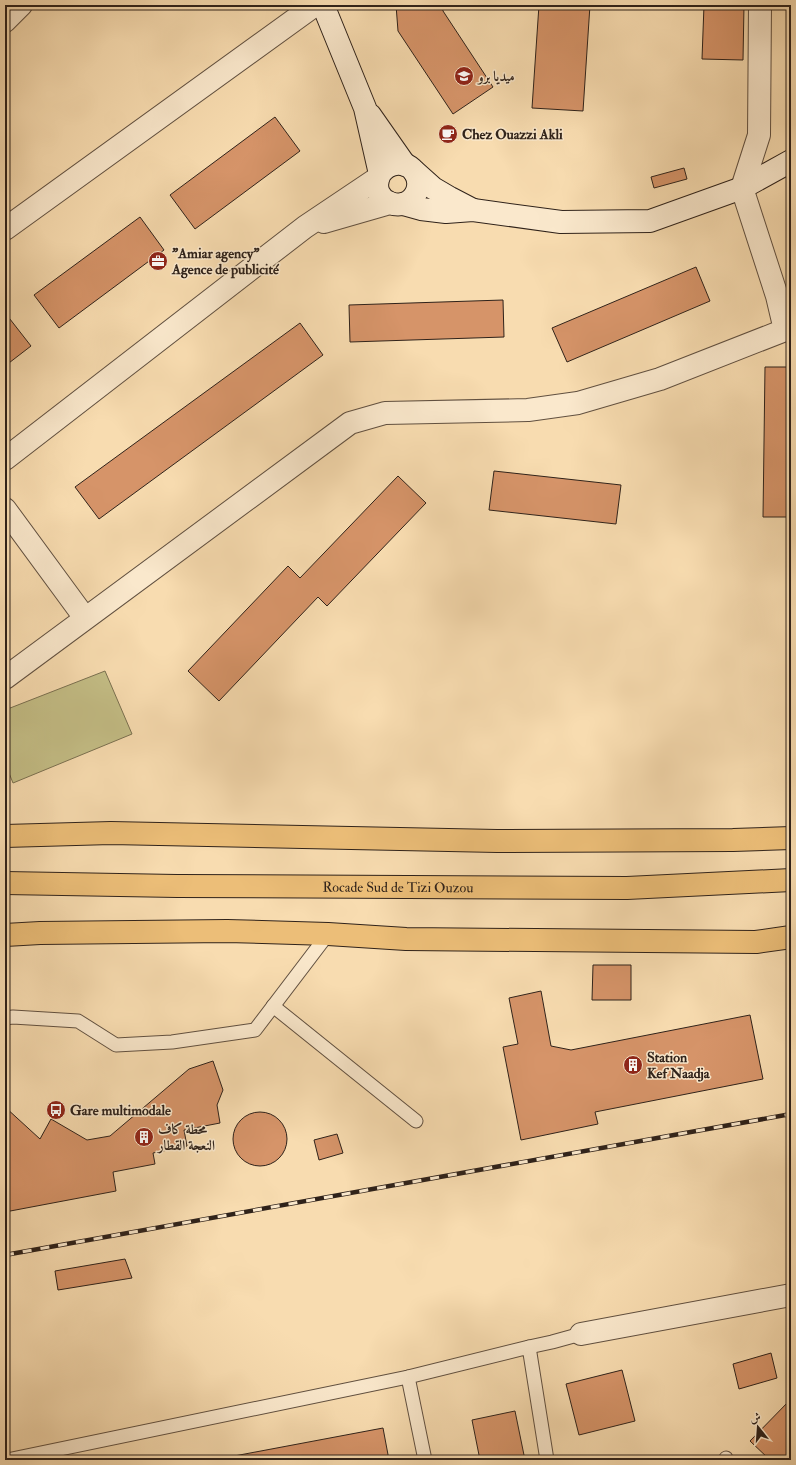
<svg xmlns="http://www.w3.org/2000/svg" width="796" height="1465" font-family="'IM FELL Double Pica',Amiri,serif">
  <rect width="100%" height="100%" fill="#f8dcb0"/>
  <filter id="stains"><feTurbulence type="fractalNoise" baseFrequency=".005" numOctaves="4"/><feColorMatrix values="0 0 0 0 .2 0 0 0 0 .09 0 0 0 0 .02 0 0 0 .5 -.17"/></filter>
  <radialGradient id="worn" r=".72"><stop offset=".6" stop-color="#630" stop-opacity="0"/><stop offset="1" stop-color="#630" stop-opacity=".3"/></radialGradient>
  <path fill="#c4be86" stroke="#7a7050" d="M105 671 132 734 13 783 5 763V710Z"/>
  <g fill="#d69469" stroke="#2f221a">
    <path d="M396 5H442L443 11 493 87 453 114 398 31Z"/>
    <path d="M539 5H590L583 111 532 108Z"/>
    <path d="M704 5H744L743 60 702 59Z"/>
    <path d="M789 5H791V51Z"/>
    <path d="M275 117 300 151 195 229 170 195Z"/>
    <path d="M684 168 687 179 654 188 651 177Z"/>
    <path d="M140 217 164 250 59 328 34 295Z"/>
    <path d="M696 267 710 301 567 362 552 328Z"/>
    <path d="M503 300 504 337 350 342 349 305Z"/>
    <path d="M5 314H6L31 346 5 366Z"/>
    <path d="M300 323 323 355 99 519 75 487Z"/>
    <path d="M765 367H791V517H763Z"/>
    <path d="M494 471 621 485 616 524 489 510Z"/>
    <path d="M398 476 426 503 327 606 318 597 219 701 188 671 288 566 300 578Z"/>
    <path d="M790 567 791 568V603H789Z"/>
    <path d="M593 965H631V1000H592Z"/>
    <path d="M541 991 551 1046 571 1050 750 1015 763 1079 595 1112 598 1124 521 1140 503 1047 518 1044 509 998Z"/>
    <path d="M213 1061 223 1090 217 1105 220 1123 184 1130 187 1146 153 1153 155 1164 113 1172 116 1191 5 1212V1107L40 1139 51 1119 87 1140 110 1136 189 1069Z"/>
    <circle cx="260" cy="1139" r="27"/>
    <path d="M337 1134 343 1153 319 1160 314 1140Z"/>
    <path d="M125 1259 132 1278 58 1290 55 1271Z"/>
    <path d="M771 1353 777 1378 739 1389 733 1364Z"/>
    <path d="M622 1370 635 1421 579 1435 566 1384Z"/>
    <path d="M791 1399V1460H770L750 1441Z"/>
    <path d="M515 1411 525 1460H480L472 1420Z"/>
    <path d="M383 1428 389 1460H213Z"/>
  </g>
  <g fill="none" stroke-linecap="round" stroke-linejoin="round">
    <defs>
      <g id="lane">
        <path d="M273 1006 416 1121"/>
        <path d="M5 1018 13 1017 78 1021 116 1045 172 1042 255 1030 328 934"/>
        <path d="M529 1347 552 1342 581 1334"/>
        <path d="M408 1377 425 1460"/>
        <path d="M7 1460 408 1377 529 1347 547 1460"/>
        <path d="M725 1460 726 1458"/>
      </g>
      <g id="street">
        <path d="M5 21 21 5"/>
        <path d="M324 222 390 203"/>
        <path d="M5 229 315 5"/>
        <path d="M5 459 305 227 378 178"/>
        <path d="M5 509 85 618"/>
        <path d="M5 678 350 423 385 413 528 410 578 403 660 379 785 330 777 296 742 188 759 135 760 5"/>
        <path d="M581 1334 791 1295"/>
      </g>
      <g id="secondary">
        <path d="M323 5 365 108 380 174C366 202 407 217 417 191 419 185 419 179 415 173 407 159 388 162 380 174"/>
        <path d="M370 115 405 165"/>
        <path d="M414 171 433 188 450 198 473 210"/>
        <path d="M403 204 421 209 446 212 473 210 561 222 650 221 742 188 791 161"/>
      </g>
      <g id="highway">
        <path d="M5 836 111 833 497 841 733 840 791 838"/>
        <path id="s1" d="M5 883 177 886 627 888 791 880"/>
        <path d="M5 935 40 933 227 931 328 934 406 939 756 942 791 937"/>
      </g>
    </defs>
    <use href="#lane" stroke="#615040" stroke-width="15"/>
    <use href="#street" stroke="#615040" stroke-width="24"/>
    <use href="#secondary" stroke="#2f221a" stroke-width="24"/>
    <use href="#highway" stroke="#2f221a" stroke-width="24"/>
    <use href="#lane" stroke="#fae8cc" stroke-width="13"/>
    <use href="#street" stroke="#fae8cc" stroke-width="22"/>
    <use href="#secondary" stroke="#fae8cc" stroke-width="22"/>
    <use href="#highway" stroke="#ecbe78" stroke-width="22"/>
    <defs>
      <path id="rail" d="M5 1255 791 1114"/>
    </defs>
    <use href="#rail" stroke="#2f221a" stroke-width="4.5"/>
    <use href="#rail" stroke="#fae8cc" stroke-width="3" stroke-dasharray="9" stroke-linecap="butt"/>
  </g>
  <defs>
    <symbol id="school-disc" viewBox="-11 -11 22 22"><circle r="9.5" fill="#8f2418" stroke="#fae8cc"/><path d="M0-5L7-2L0 1L-7-2ZM-4 1L0 2.5L4 1V4Q0 6-4 4Z" fill="#fff"/></symbol>
    <symbol id="cafe-disc" viewBox="-11 -11 22 22"><circle r="9.5" fill="#8f2418" stroke="#fae8cc"/><path d="M-5.5-4.5H6V0H3Q3 3.5 0 3.5H-2.5Q-5.5 3.5-5.5 0ZM3-3.2v2h1.7v-2ZM-6 4.5H4V6H-6Z" fill="#fff"/></symbol>
    <symbol id="office-disc" viewBox="-11 -11 22 22"><circle r="9.5" fill="#8f2418" stroke="#fae8cc"/><path d="M-6-3h4V-5.5h4V-3h4V5H-6ZM-1-4.5V-3h2v-1.5ZM-6 0V1H6V0Z" fill="#fff"/></symbol>
    <symbol id="building-disc" viewBox="-11 -11 22 22"><circle r="9.5" fill="#8f2418" stroke="#fae8cc"/><path d="M-4-6H4V6H1V3H-1V6H-4ZM-2.5-4.3h1.7v1.8h-1.7ZM.8-4.3h1.7v1.8H.8ZM-2.5-1h1.7V.8h-1.7ZM.8-1h1.7V.8H.8Z" fill="#fff"/></symbol>
    <symbol id="bus-disc" viewBox="-11 -11 22 22"><circle r="9.5" fill="#8f2418" stroke="#fae8cc"/><path d="M-5-6H5V4H4V6H2V4H-2V6H-4V4H-5ZM-3.5-4V0h7V-4ZM-3.5 1.2v1.5H-2V1.2ZM2 1.2v1.5H3.5V1.2Z" fill="#fff"/></symbol>
  </defs>
  <g fill-rule="evenodd">
    <use href="#school-disc" x="453" y="65" width="22" height="22"/>
    <use href="#cafe-disc" x="437" y="123" width="22" height="22"/>
    <use href="#office-disc" x="147" y="250" width="22" height="22"/>
    <use href="#building-disc" x="622" y="1054" width="22" height="22"/>
    <use href="#bus-disc" x="45" y="1099" width="22" height="22"/>
    <use href="#building-disc" x="133" y="1126" width="22" height="22"/>
  </g>
  <g text-anchor="middle" stroke-width="3" stroke-linejoin="round" paint-order="stroke">
    <g font-size="14" font-weight="bold" fill="#2f221a" stroke="#fae8cc" text-anchor="start">
      <text x="478" y="81">ميديا برو</text>
      <text x="462" y="139">Chez Ouazzi Akli</text>
      <text x="172" y="258">"Amiar agency"<tspan x="172" dy="16">Agence de publicité</tspan></text>
      <text x="647" y="1062">Station<tspan x="647" dy="16">Kef Naadja</tspan></text>
      <text x="70" y="1115">Gare multimodale</text>
      <text x="158" y="1134">محطة كاف<tspan x="158" dy="16">النعجة القطار</tspan></text>
    </g>
    <g font-size="14" fill="#2f221a" stroke="#fae8cc">
      <text dy="5" stroke="none"><textPath href="#s1" startOffset="393">Rocade Sud de Tizi Ouzou</textPath></text>
    </g>
  </g>
  <rect width="796" height="1465" fill="none" stroke="#f8dcb0" stroke-width="20"/>
  <rect x="6" y="6" width="784" height="1453" fill="none" stroke="#2f221a" stroke-width="2"/>
  <rect x="10" y="10" width="776" height="1445" fill="none" stroke="#2f221a"/>
  <g transform="translate(758 1427) rotate(343)" stroke="#fae8cc" stroke-width="3" paint-order="stroke">
  <path d="M0-3L7 15L0 10L-7 15Z" fill="#2f221a"/>
  <text y="-6" font-size="11" font-weight="bold" text-anchor="middle" fill="#2f221a">ش</text>
  </g>
  <rect width="100%" height="100%" filter="url(#stains)"/>
  <rect width="100%" height="100%" fill="url(#worn)"/>
</svg>
